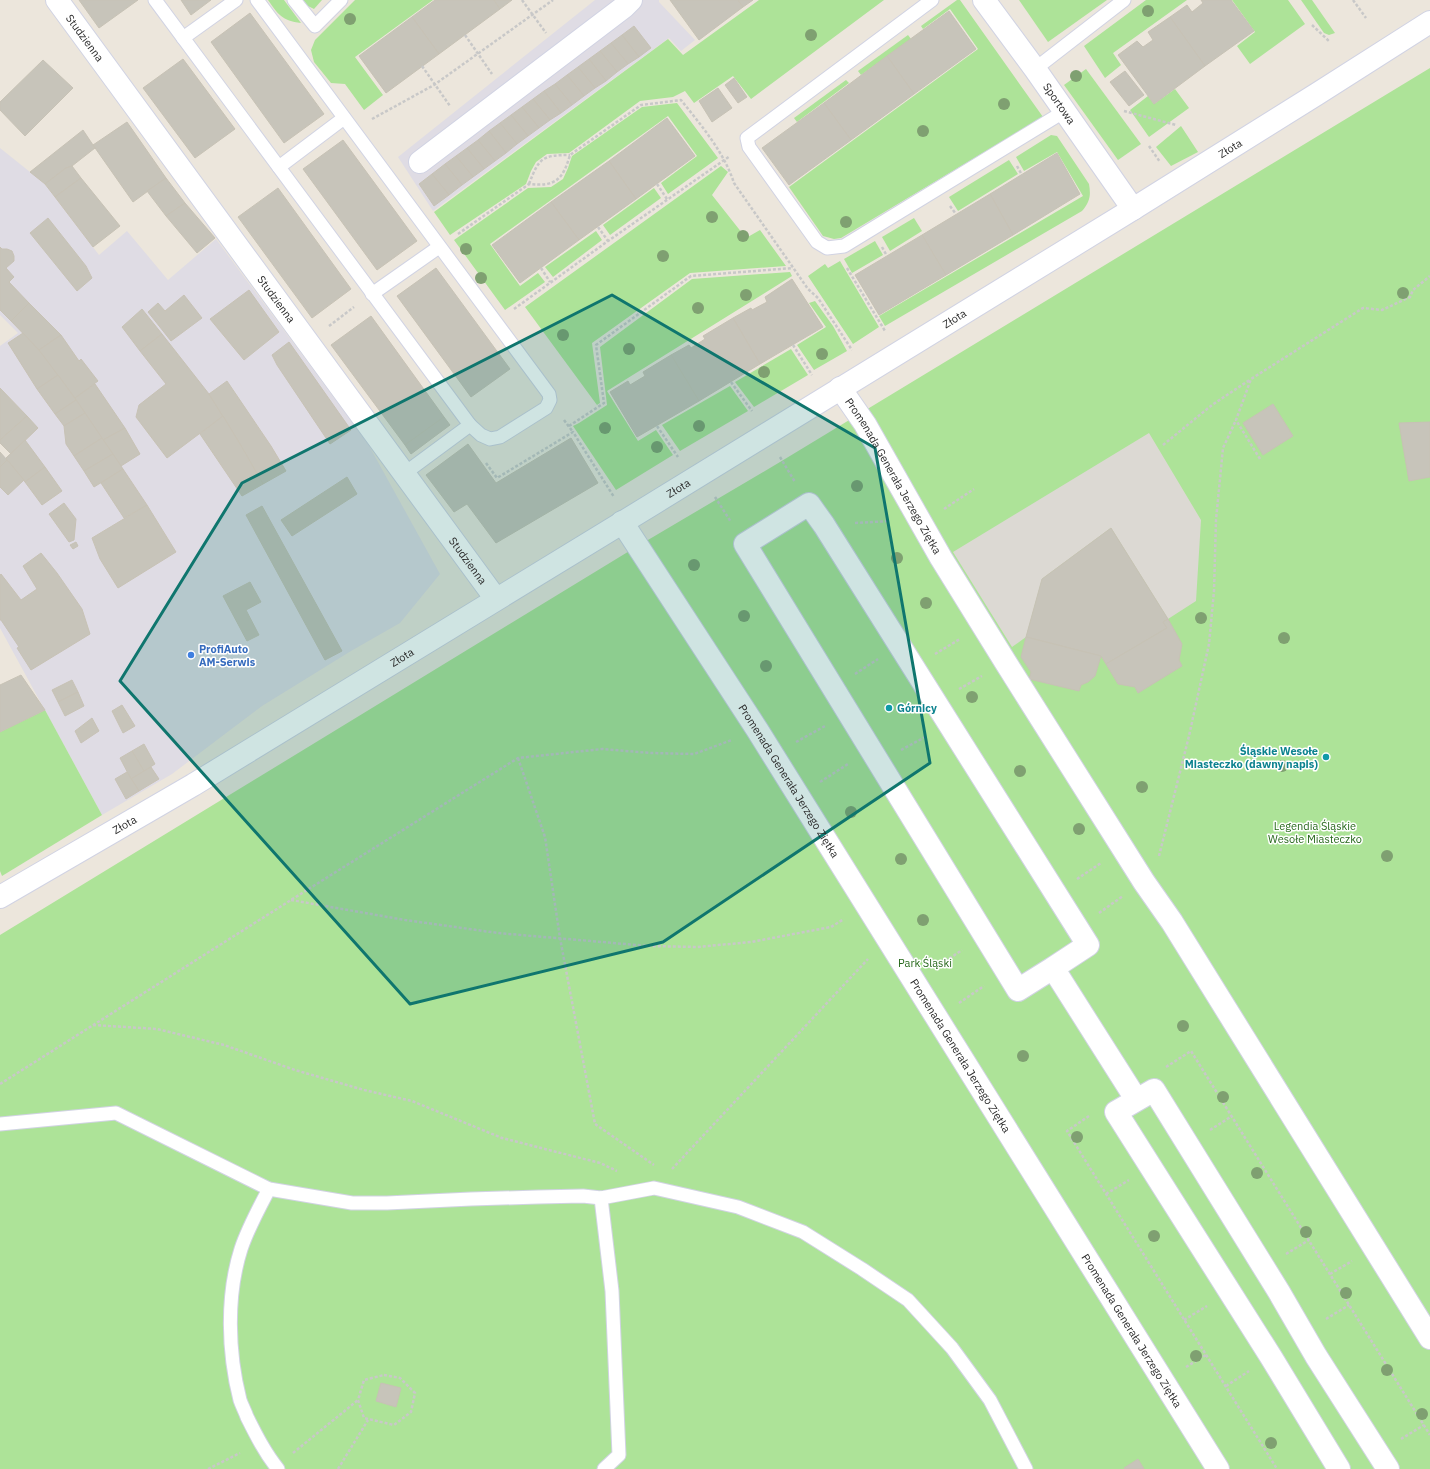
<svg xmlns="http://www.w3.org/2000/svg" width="1430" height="1469" font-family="'IBM Plex Sans',sans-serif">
  <rect width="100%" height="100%" fill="#ece6dc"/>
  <g fill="#dfdce4">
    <path d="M595 0H659V2L695 40 681 51 669 38 433 211 398 157Z"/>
    <path d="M0 148 45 184 99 255 127 231 168 280 216 239 368 444 440 574 400 623 351 651 262 706 172 774 102 815 0 628V452L6 458 38 428 0 388V346L18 333 0 315Z"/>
  </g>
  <g fill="#ade398">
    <path d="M268 0H284L301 23C282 21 278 14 268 0Z"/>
    <path d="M303 0H322L314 9 308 6Z"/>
    <path d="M355 0H433L355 57 383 95 364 110 345 84 331 83 314 62 311 50 315 40Z"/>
    <path d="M759 0H884L751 99 733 76 694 103 685 91 673 97 640 101 569 153 547 154 536 162 531 171 526 184 450 235 434 212 668 39 683 55Z"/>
    <path d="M957 0H960L1043 117 841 238 834 239 823 236 789 187 978 49 950 9 923 29 921 26Z"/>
    <path d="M1019 0H1107L1048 42Z"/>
    <path d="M1146 0H1187L1113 53 1121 65 1105 78 1084 46Z"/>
    <path d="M1232 0H1288L1305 24 1250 64 1237 46 1255 32Z"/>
    <path d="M1301 0H1312L1335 33 1329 35 1324 33Z"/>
    <path d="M908 35 911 39 861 75 858 71Z"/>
    <path d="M1430 68V1469H0V935L631 550 780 462Z"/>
    <path d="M1086 69 1141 144 1118 160 1064 85Z"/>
    <path d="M846 80 849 83 797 122 794 118Z"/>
    <path d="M1175 89 1189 108 1149 137 1130 110 1148 96 1154 104Z"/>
    <path d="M677 103 718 158 668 194 661 183 697 156 668 116 490 244 520 286 538 273 545 282 505 310 454 240 528 188 551 187 563 179 568 168 572 156 642 107Z"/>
    <path d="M1181 126 1198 152 1171 166 1156 147Z"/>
    <path d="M1051 135 1057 136 1089 184C1091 195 1090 202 1082 211L885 326 879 316 1083 196 1057 152 1024 171 1016 157Z"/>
    <path d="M1009 160 1018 174 958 211 949 197Z"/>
    <path d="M721 166 728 172 712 195 746 238 760 230 786 266 690 273 592 343 600 403 597 405 525 307Z"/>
    <path d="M654 188 661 198 610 235 603 225Z"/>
    <path d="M914 218 922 231 890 251 882 237Z"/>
    <path d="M596 231 602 240 553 277 545 267Z"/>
    <path d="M875 241 883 255 852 273 844 259Z"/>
    <path d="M840 261 879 327 853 344 808 276 825 264 828 268Z"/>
    <path d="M790 272 792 276 607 391 638 441 656 430 673 455 616 490 573 426 579 423 607 405 600 347 692 279Z"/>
    <path d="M815 301 833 326 847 351 814 370 797 345 826 327 809 303Z"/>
    <path d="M791 349 808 375 754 407 735 382Z"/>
    <path d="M730 386 748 411 680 451 662 425Z"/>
    <path d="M45 710 102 815 2 876 0 871V732Z"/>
  </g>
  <path fill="#dcd9d3" d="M1149 433 1201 520 1196 601 1168 619 1111 528 1042 579 1026 637 1012 647 953 552Z"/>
  <g fill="#c7c4ba" stroke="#c7c2b5">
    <path d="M79 0H138L99 28Z"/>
    <path d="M181 0H211L191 15Z"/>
    <path d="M435 0H494L500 9 439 54 412 17Z"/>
    <path d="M494 0H512L500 9Z"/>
    <path d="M670 0H738L743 7 699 40Z"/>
    <path d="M738 0H753L743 7Z"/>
    <path d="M1201 0H1231L1254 31 1205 66 1170 17 1187 5 1192 12 1203 3Z"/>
    <path d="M949 11 976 49 914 94 887 56Z"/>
    <path d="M250 13 324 114 284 143 211 42Z"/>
    <path d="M412 17 439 54 386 93 359 56Z"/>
    <path d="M1170 17 1205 66 1154 104 1118 55 1137 41 1143 47 1153 40 1148 32Z"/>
    <path d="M634 26 651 48 639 57 622 35Z"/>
    <path d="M622 35 639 57 628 64 611 43Z"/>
    <path d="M611 43 628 64 617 72 600 51Z"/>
    <path d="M600 51 617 72 606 81 589 59Z"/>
    <path d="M887 56 914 94 851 140 824 103Z"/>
    <path d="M183 59 235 129 195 158 143 88Z"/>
    <path d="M589 59 606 81 595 88 578 67Z"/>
    <path d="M43 60 73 88 25 136 0 110V102Z"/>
    <path d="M578 67 595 88 584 96 567 75Z"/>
    <path d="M1125 71 1144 95 1129 106 1110 82Z"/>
    <path d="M567 75 584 96 572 105 555 84Z"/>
    <path d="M734 78 747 97 738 103 725 85Z"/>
    <path d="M555 84 572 105 561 113 544 91Z"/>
    <path d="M718 88 732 108 712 122 699 101Z"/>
    <path d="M544 91 561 113 550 120 533 99Z"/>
    <path d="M533 99 550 120 539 128 522 107Z"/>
    <path d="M824 103 851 140 789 185 762 148Z"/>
    <path d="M522 107 539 128 528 136 511 115Z"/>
    <path d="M511 115 528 136 517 144 500 123Z"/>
    <path d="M667 118 695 156 636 199 609 161Z"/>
    <path d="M127 122 166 178 133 202 93 145Z"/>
    <path d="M500 123 517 144 506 153 489 131Z"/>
    <path d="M83 130 95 148 72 166 66 168 45 184 30 172Z"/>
    <path d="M489 131 506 153 495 161 478 140Z"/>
    <path d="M343 140 417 241 377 270 303 169Z"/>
    <path d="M478 140 495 161 484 169 467 148Z"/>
    <path d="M467 148 484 169 473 177 456 156Z"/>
    <path d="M1057 153 1080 194 1013 235 990 194Z"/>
    <path d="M456 156 473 177 462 185 445 164Z"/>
    <path d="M609 161 636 199 579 240 551 202Z"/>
    <path d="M445 164 462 185 449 195 432 174Z"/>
    <path d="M72 166 81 178 55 197 45 184 66 168Z"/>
    <path d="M432 174 449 195 434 206 419 184Z"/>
    <path d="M81 178 120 226 93 247 55 197Z"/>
    <path d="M166 178 185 203 166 216 147 191Z"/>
    <path d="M278 188 351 289 312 318 238 217Z"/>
    <path d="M990 194 1013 235 946 275 922 235Z"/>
    <path d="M551 202 579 240 520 283 492 245Z"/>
    <path d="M185 203 215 238 197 253 166 216Z"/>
    <path d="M48 218 86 266 92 278 77 291 30 233Z"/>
    <path d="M922 235 946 275 879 315 855 275Z"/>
    <path d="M0 247 2 249H7L12 251 14 256V261L6 268 14 277 9 282 29 303 11 321 0 310Z"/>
    <path d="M436 268 510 369 471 397 397 296Z"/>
    <path d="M792 279 823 327 760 364 733 318 751 308 752 310 767 302 765 297Z"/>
    <path d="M249 290 279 332 244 360 210 319Z"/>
    <path d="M184 295 202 318 171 341 148 312 158 303 165 311Z"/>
    <path d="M29 303 61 335 39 350 11 321Z"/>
    <path d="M142 309 162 334 140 351 122 327Z"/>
    <path d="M371 316 444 417 405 445 331 345Z"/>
    <path d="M733 318 760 364 699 401 671 355 689 345 691 348 705 339 703 336Z"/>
    <path d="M23 333 45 357 58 375 37 389 8 343Z"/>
    <path d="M162 334 209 394 223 416 167 458 136 417 139 405 166 384 140 351Z"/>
    <path d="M61 335 79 361 81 359 98 381 75 398 39 350Z"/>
    <path d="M289 342 351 430 330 444 277 365 272 355Z"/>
    <path d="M671 355 699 401 637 437 610 392 628 381 630 385 645 376 643 372Z"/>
    <path d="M58 375 76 400 55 414 37 389Z"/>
    <path d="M227 381 271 446 286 471 263 484 240 444 209 394Z"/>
    <path d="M95 384 125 428 103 440 75 398Z"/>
    <path d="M0 388 27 416 0 440Z"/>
    <path d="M76 400 85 413 64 426 55 414Z"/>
    <path d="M1273 404 1293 436 1263 455 1243 423Z"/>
    <path d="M85 413 102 438 74 456 66 444 64 426Z"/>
    <path d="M27 416 38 428 11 454 0 443V440Z"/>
    <path d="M223 416 240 444 263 484 242 496 200 434Z"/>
    <path d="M444 417 450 425 411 454 405 445Z"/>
    <path d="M1430 422V477L1409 481 1399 423Z"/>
    <path d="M125 428 140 454 121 466 103 440Z"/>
    <path d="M102 438 113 454 84 471 74 456Z"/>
    <path d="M571 438 598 483 496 543 467 504 454 512 426 475 468 444 496 483Z"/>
    <path d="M25 440 45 467 25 482 6 458Z"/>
    <path d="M0 452 7 460 0 467Z"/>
    <path d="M113 454 123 469 94 487 84 471Z"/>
    <path d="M7 460 24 480 8 495 0 487V467Z"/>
    <path d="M45 467 62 491 42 505 25 482Z"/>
    <path d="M123 469 147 505 124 518 101 483Z"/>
    <path d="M347 477 357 494 292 536 281 520Z"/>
    <path d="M64 503 76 519 74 540 69 542 49 514Z"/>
    <path d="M147 505 176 552 118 588 100 559 92 538Z"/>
    <path d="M262 506 342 651 325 660 246 515Z"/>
    <path d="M1111 528 1168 619 1163 622 1167 628 1106 664 1101 656 1026 637 1042 579Z"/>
    <path d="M76 542 78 546 73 549 70 545Z"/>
    <path d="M41 553 57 573 82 609 90 634 31 670 17 648 19 647 1 620H0V575L1 574 21 600 37 589 23 566Z"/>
    <path d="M250 582 261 602 246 610 259 635 247 641 223 596Z"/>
    <path d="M1168 619 1182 644 1179 660 1182 666 1138 693 1135 687 1118 684 1106 664 1167 628 1163 622Z"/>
    <path d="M1026 637 1101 656 1095 676 1088 682 1081 685 1079 691 1029 679 1031 672 1021 657Z"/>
    <path d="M21 675 45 710 0 732V685Z"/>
    <path d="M72 680 78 692 58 702 52 690Z"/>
    <path d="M78 692 84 706 65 716 58 702Z"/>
    <path d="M122 705 135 726 123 733 112 711Z"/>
    <path d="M92 718 99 731 81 743 75 731Z"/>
    <path d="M144 744 155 764 144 771 132 751Z"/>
    <path d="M132 751 144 771 131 779 120 758Z"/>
    <path d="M151 767 159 779 139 791 131 779Z"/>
    <path d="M127 772 139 791 126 799 115 779Z"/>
    <path d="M381 1383 401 1388 396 1407 376 1401Z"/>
    <path d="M1138 1459 1144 1469H1125L1124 1468Z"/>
  </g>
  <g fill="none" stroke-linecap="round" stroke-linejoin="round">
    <defs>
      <g id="lane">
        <path d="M155 0 470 425 481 435 490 439 500 437 546 408 550 400 549 394 257 0"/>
        <path d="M294 0 315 26 341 0"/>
        <path d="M932 0 747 138 749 147 817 242 827 248 844 246 1065 111"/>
        <path d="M183 38 236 0"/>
        <path d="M1035 69 1124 0"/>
        <path d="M279 167 344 118"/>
        <path d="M372 294 439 247"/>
        <path d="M405 473 470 425"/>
        <path d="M0 1124 116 1113 269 1189 352 1203H387L471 1199 538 1197 583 1196 601 1198 654 1188 738 1207 803 1232 862 1269 908 1300 952 1348 990 1400 1026 1469"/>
        <path d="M269 1189C259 1208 248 1228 241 1249 226 1296 228 1353 240 1400 242 1406 245 1411 247 1417 256 1435 265 1453 278 1469"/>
        <path d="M601 1198 612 1291 619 1455 604 1469"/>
      </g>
      <g id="street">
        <path id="s1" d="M57 0 496 599"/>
        <path id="s2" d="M984 0 1035 69 1133 209"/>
        <path d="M420 162 624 7 631 0"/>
        <path id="s3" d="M840 388 865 424 941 558 1006 663 1144 882 1172 922 1430 1338"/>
        <path id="s4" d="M622 522 758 731 1218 1469"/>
        <path d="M1053 968 1018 990 745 544 809 504 824 525 1088 945 1053 968 1136 1099"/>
        <path d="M1339 1469 1271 1357 1116 1112 1154 1090 1279 1292 1316 1356 1388 1469"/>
      </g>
      <g id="secondary">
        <path id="s5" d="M0 897 193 785 656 502 1133 209 1317 94 1430 22"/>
      </g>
    </defs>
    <use href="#lane" stroke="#d1d3e3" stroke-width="15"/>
    <use href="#street" stroke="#d1d3e3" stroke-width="24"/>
    <use href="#secondary" stroke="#d1d3e3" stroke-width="24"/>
    <g stroke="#c8c8c8" stroke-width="2.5" stroke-dasharray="3 2" stroke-linecap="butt">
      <path d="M522 0 546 33"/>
      <path d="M1353 0 1366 18"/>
      <path d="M1312 25 1330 42"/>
      <path d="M465 35 492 74"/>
      <path d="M422 66 450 106"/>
      <path d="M1124 111 1176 125"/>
      <path d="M372 119 434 85 553 0"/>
      <path d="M1149 146 1160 162"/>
      <path d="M1017 166 1022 175"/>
      <path d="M529 184C539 158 542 155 570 155"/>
      <path d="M657 184 667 199"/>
      <path d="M950 206 956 214"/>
      <path d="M598 227 608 241"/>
      <path d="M458 234 529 184C556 187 563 179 570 155L641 105 681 100C701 125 724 152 734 183L808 289 818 298 852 350"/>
      <path d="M882 247 887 256"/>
      <path d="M541 268 550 282"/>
      <path d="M847 268 885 331"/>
      <path d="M514 309 608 241 730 156"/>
      <path d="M329 326 354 307"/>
      <path d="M793 345 812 375"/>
      <path d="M731 382 752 411"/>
      <path d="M564 420 573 432"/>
      <path d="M569 426 604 403 596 345 691 276 793 268"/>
      <path d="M657 426 678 457"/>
      <path d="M1163 445 1212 405 1251 379"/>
      <path d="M780 457 795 482"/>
      <path d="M1260 459 1236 420 1251 379 1363 308 1382 310 1410 297 1413 290 1430 276"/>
      <path d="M486 463 497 478 573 432 614 497"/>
      <path d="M715 497 731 522"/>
      <path d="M944 509 974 489"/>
      <path d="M855 523 890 521"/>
      <path d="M935 654 960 639"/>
      <path d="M855 674 878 659"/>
      <path d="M959 689 982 676"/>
      <path d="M796 742 825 726"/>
      <path d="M901 750 925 737"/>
      <path d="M518 758 545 837 560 938 595 1124 654 1165"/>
      <path d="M820 782 848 764"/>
      <path d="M1159 856 1189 736 1209 644 1214 591 1216 520 1223 448 1236 420"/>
      <path d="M1077 879 1101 863"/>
      <path d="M291 900 405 920 498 933 648 946 697 947 751 942 831 927 844 919"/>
      <path d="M1099 913 1123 896"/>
      <path d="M937 967 962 950"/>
      <path d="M959 1003 984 986"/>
      <path d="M93 1025 157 1029 224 1045 295 1070 364 1090 412 1101 502 1138 600 1163 617 1171"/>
      <path d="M1166 1067 1191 1051 1430 1435"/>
      <path d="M0 1084 291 900 518 758 602 749 651 753 694 754 732 740"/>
      <path d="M1089 1116 1067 1131 1277 1469"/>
      <path d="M1210 1130 1232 1116"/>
      <path d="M672 1169 868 959"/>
      <path d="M1106 1194 1129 1180"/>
      <path d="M1286 1254 1309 1240"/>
      <path d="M1330 1274 1352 1261"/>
      <path d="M1326 1319 1349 1305"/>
      <path d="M1184 1320 1207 1306"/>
      <path d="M1186 1367 1206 1355"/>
      <path d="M384 1375 400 1378 415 1393 411 1412 394 1425 364 1418 358 1400 364 1380Z"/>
      <path d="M1226 1386 1249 1371"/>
      <path d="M1401 1439 1424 1425"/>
      <path d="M293 1453 358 1400"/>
      <path d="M208 1469 240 1453"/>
      <path d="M338 1469 368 1420"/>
    </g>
    <use href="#lane" stroke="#fff" stroke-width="13"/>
    <use href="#street" stroke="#fff" stroke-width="22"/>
    <use href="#secondary" stroke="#fff" stroke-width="22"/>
  </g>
  <g fill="#7fa071">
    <circle cx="1148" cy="11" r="6"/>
    <circle cx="350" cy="19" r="6"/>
    <circle cx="811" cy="35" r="6"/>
    <circle cx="1076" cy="76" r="6"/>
    <circle cx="1004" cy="104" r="6"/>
    <circle cx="923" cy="131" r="6"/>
    <circle cx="712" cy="217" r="6"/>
    <circle cx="846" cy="222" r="6"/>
    <circle cx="743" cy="236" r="6"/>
    <circle cx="466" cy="249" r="6"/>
    <circle cx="663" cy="256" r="6"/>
    <circle cx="481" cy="278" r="6"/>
    <circle cx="1403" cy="293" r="6"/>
    <circle cx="746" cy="295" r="6"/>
    <circle cx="698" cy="308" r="6"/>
    <circle cx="563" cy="335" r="6"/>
    <circle cx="629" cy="349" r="6"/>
    <circle cx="822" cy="354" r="6"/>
    <circle cx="764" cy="372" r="6"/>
    <circle cx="699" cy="426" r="6"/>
    <circle cx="605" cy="428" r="6"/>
    <circle cx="657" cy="447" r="6"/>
    <circle cx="857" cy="486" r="6"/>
    <circle cx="897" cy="558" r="6"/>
    <circle cx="694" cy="565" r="6"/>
    <circle cx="926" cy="603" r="6"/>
    <circle cx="744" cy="616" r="6"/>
    <circle cx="1201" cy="618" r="6"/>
    <circle cx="1284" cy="638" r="6"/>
    <circle cx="766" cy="666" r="6"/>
    <circle cx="972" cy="697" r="6"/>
    <circle cx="1282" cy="766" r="6"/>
    <circle cx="1020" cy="771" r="6"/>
    <circle cx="1142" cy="787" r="6"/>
    <circle cx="851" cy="812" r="6"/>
    <circle cx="1079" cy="829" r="6"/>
    <circle cx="1387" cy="856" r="6"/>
    <circle cx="901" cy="859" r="6"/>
    <circle cx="923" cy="920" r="6"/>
    <circle cx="1183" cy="1026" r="6"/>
    <circle cx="1023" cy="1056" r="6"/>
    <circle cx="1223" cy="1097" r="6"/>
    <circle cx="1077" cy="1137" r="6"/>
    <circle cx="1257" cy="1173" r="6"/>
    <circle cx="1306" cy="1232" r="6"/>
    <circle cx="1154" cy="1236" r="6"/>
    <circle cx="1346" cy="1293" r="6"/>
    <circle cx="1196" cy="1356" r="6"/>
    <circle cx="1387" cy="1370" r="6"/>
    <circle cx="1422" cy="1414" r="6"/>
    <circle cx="1271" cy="1443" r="6"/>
  </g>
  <path fill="#0f766e" fill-opacity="0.2" stroke="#0f766e" stroke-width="3" stroke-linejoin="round" d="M612 295 875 448 930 763 663 942 410 1004 120 681 242 483Z"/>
  <circle fill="#3f7fe0" stroke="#fff" stroke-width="1.5" cx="191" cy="655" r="4"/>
  <g fill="#0f9aa8" stroke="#fff" stroke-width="1.5">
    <circle cx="889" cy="708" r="4"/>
    <circle cx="1326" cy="757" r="4"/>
  </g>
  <g text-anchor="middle" stroke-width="3" stroke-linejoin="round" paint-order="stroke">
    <g font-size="11" fill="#2a2a2a" stroke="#fff">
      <text dy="4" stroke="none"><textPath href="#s1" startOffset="47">Studzienna</textPath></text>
      <text dy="4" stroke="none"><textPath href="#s2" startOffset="128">Sportowa</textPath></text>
      <text dy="4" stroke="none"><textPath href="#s5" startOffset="1440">Złota</textPath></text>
      <text dy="4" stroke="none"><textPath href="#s1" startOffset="371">Studzienna</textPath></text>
      <text dy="4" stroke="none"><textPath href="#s5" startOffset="1116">Złota</textPath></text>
      <text dy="4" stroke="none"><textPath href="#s3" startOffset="103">Promenada Generała Jerzego Ziętka</textPath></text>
      <text dy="4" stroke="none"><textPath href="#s5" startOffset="792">Złota</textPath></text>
      <text dy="4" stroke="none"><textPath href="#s1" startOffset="695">Studzienna</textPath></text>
      <text dy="4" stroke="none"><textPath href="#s5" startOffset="468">Złota</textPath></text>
      <text dy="4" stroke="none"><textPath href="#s4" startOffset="308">Promenada Generała Jerzego Ziętka</textPath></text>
      <text dy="4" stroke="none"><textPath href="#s5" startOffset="144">Złota</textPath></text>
      <text dy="4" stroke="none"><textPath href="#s4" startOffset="632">Promenada Generała Jerzego Ziętka</textPath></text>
      <text dy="4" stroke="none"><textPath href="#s4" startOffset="956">Promenada Generała Jerzego Ziętka</textPath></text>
    </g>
    <g font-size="11" font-weight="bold" fill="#366cbe" stroke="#fff" text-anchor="start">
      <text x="199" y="653">ProfiAuto<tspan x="199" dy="13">AM-Serwis</tspan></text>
    </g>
    <g font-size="11" font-weight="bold" fill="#0d838f" stroke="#fff" text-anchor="start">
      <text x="897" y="712">Górnicy</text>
      <text x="1318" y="755" text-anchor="end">Śląskie Wesołe<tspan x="1318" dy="13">Miasteczko (dawny napis)</tspan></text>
    </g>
    <g font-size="11" fill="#25671a" stroke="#fff">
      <text x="1315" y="830">Legendia Śląskie<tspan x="1315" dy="13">Wesołe Miasteczko</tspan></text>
      <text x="925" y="967">Park Śląski</text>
    </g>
  </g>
</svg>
